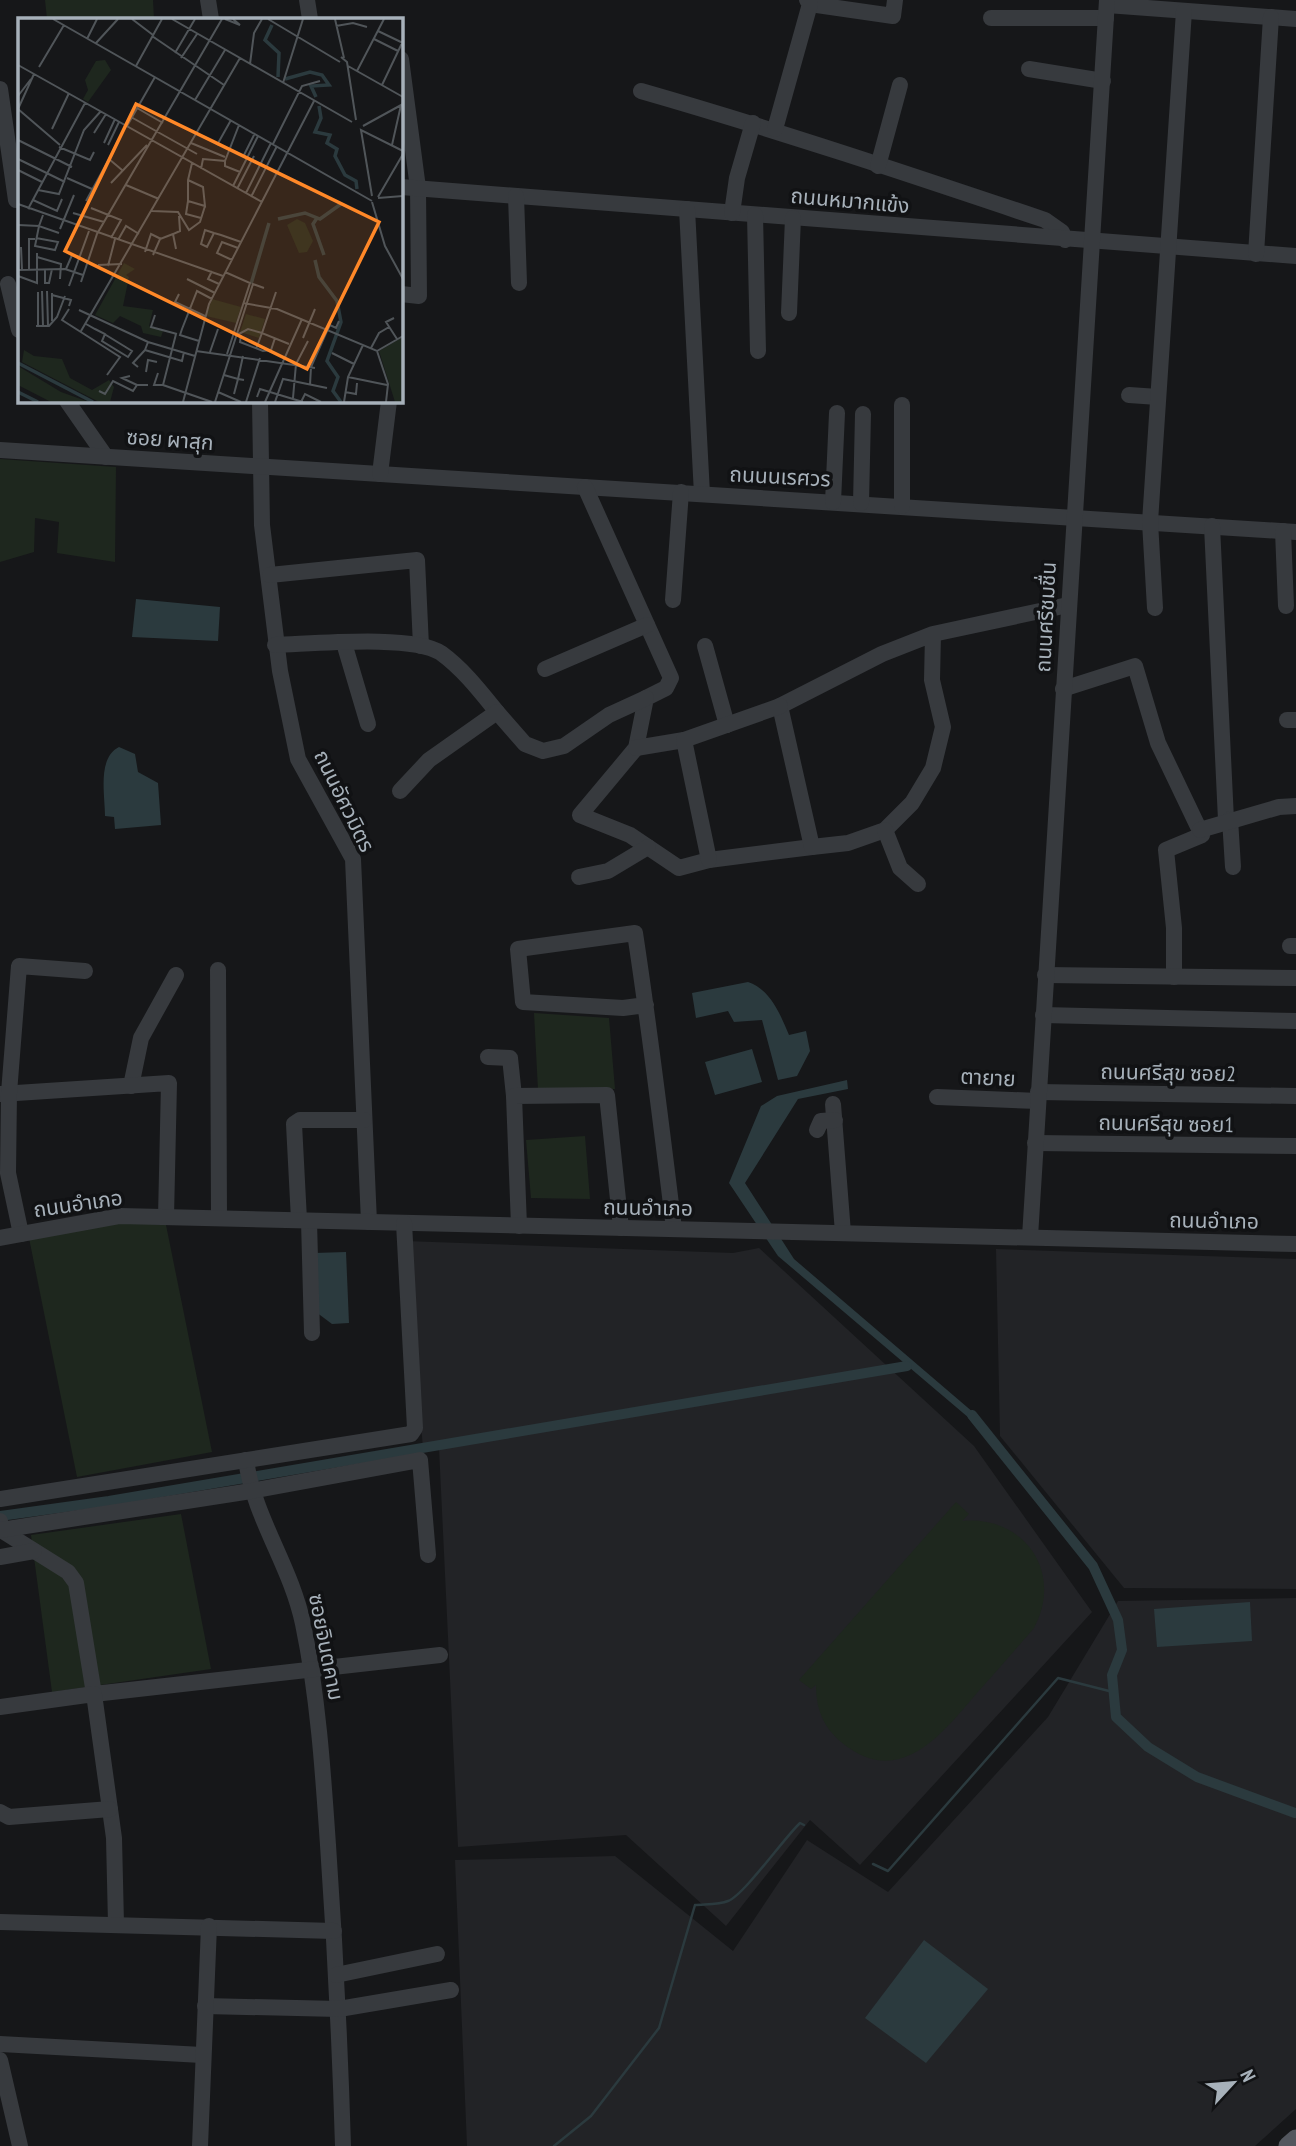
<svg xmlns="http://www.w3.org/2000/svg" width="1296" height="2146" font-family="'PT Sans Narrow','Noto Sans Thai',sans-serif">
  <rect width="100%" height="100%" fill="#161719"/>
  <g fill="#222326">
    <path d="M405 1241 733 1253 759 1248 974 1446 1092 1612 860 1865 810 1820 726 1926 626 1835 458 1847 439 1448H423Z"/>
    <path d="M996 1249 1296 1259V1589L1124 1588 1000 1436Z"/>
    <path d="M1296 1598V2109L1255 2146H467L455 1860 615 1856 733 1951 807 1840 888 1892 1048 1717 1118 1601Z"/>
  </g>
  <g fill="#1e271e">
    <path d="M45 0H153L154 19H47Z"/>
    <path d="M0 459 116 467 115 562 57 553 59 522 35 518 34 552 0 562Z"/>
    <path d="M534 1013 609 1018 615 1089 538 1090Z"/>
    <path d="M585 1136 590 1199 531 1198 526 1140Z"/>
    <path d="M123 1222 166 1225 212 1452 77 1477 29 1238Z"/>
    <path d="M956 1502 969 1514 962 1521C1024 1515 1064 1572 1034 1628 1015 1650 996 1672 977 1693 945 1730 904 1786 849 1748 826 1732 816 1713 816 1685L811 1689 799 1680Z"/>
    <path d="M181 1514 211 1669 52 1692 31 1535Z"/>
  </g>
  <g fill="#2b3a3e">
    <path d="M136 599 220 607 218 641 132 637Z"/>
    <path d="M119 747 135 754 138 772 158 783 161 825 115 829 114 817 105 816C105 795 97 758 119 747Z"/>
    <path d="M748 982C771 990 780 1014 789 1035L806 1031 810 1051 797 1076 778 1080 762 1020 734 1022 728 1011 696 1018 692 993Z"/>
    <path d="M752 1049 762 1082 715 1095 705 1062Z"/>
    <path d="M847 1080 848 1089 798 1099 745 1183 794 1259 974 1413 969 1418 778 1256 729 1183 761 1106 777 1096Z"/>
    <path d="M346 1252 349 1323 332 1324 316 1312 314 1253Z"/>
    <path d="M1250 1602 1252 1641 1157 1647 1154 1609Z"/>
    <path d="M924 1940 988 1989 926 2063 865 2018Z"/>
  </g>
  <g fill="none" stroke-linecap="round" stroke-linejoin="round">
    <g stroke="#2b3a3e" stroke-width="2.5">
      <path d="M873 1864 888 1871 1058 1678 1113 1692"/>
      <path d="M554 2146 591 2116 659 2028 695 1905C705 1904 719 1905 728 1901 744 1895 784 1838 800 1823L804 1825"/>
    </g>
    <g stroke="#2b3a3e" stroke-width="10">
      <path d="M972 1415 1093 1566 1118 1620 1122 1650 1112 1675 1116 1717 1148 1747 1197 1777 1295 1813"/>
      <path d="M0 1516 109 1501 907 1366"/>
    </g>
    <g stroke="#373a3e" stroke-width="16">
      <path d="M208 0 211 19"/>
      <path d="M307 0 310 19"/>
      <path d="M810 4 893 16 895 0"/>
      <path d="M1107 5 1296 19"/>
      <path d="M991 18H1106"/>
      <path d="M401 59 418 188 419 296 401 294"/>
      <path d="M1029 69 1103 81"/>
      <path d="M0 89 16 200"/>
      <path d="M641 91C777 130 911 175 1045 220L1062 232 1065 240"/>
      <path d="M775 129 810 4 807 0"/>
      <path d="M878 166 900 85"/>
      <path d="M401 187 1296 256"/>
      <path d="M516 196 519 283"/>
      <path d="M687 209 702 494"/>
      <path d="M732 213 737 178 753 123"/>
      <path d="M755 215 758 351"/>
      <path d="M1256 254 1271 17"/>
      <path d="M8 284 19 330"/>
      <path d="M789 313 793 218"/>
      <path d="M1129 395 1158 397"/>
      <path d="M67 401 106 457"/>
      <path d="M260 401 262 525 280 671 298 759 353 859 369 1222"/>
      <path d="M0 450 1296 532"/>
      <path d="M380 474 389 401"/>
      <path d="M585 487 671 678 666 688 646 698 636 748 580 815 630 835 679 868 709 860 812 847"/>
      <path d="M833 502 837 413"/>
      <path d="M861 503 863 414"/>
      <path d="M902 506V405"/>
      <path d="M1212 526 1226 820"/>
      <path d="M1283 531 1286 606"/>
      <path d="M270 575 417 560 421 646"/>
      <path d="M673 600 681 492"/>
      <path d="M1155 608 1150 522 1184 11"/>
      <path d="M933 634 932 680 943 727 933 768 912 803 885 830 848 843 812 847 780 706 882 654 933 634 1068 605"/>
      <path d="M344 643 368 724"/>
      <path d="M275 645C311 644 413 634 441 653 463 669 480 691 497 712"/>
      <path d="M705 646 727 725"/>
      <path d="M545 669 647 625"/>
      <path d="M1063 689 1135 666 1158 743 1202 835 1166 850 1174 928V977"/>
      <path d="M1287 720H1296"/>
      <path d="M636 748 684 740"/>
      <path d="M400 791 429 760 497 712 525 744 543 751 564 746 609 715 646 698"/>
      <path d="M1230 819 1233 867"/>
      <path d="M885 830 900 868 918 884"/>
      <path d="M1200 830 1279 807 1296 806"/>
      <path d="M709 860 684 740 780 706"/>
      <path d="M579 877 608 871 648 847"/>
      <path d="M1290 946H1296"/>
      <path d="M218 970 219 1218"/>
      <path d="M1045 975 1296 978"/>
      <path d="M646 1005 623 1008 523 1002 518 949 635 933C650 1032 662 1130 674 1229"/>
      <path d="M1043 1015 1296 1021"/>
      <path d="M488 1057 510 1058 514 1096"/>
      <path d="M131 1086 141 1038 176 975"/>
      <path d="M1038 1092 1296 1096"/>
      <path d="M1 1094 169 1083 166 1217"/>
      <path d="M937 1097 1038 1101"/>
      <path d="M833 1104 843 1233"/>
      <path d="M817 1130 821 1121 835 1120"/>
      <path d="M1035 1143 1296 1146"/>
      <path d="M299 1220 294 1124 300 1120H364"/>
      <path d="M309 1221 312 1333"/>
      <path d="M519 1226 514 1096 607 1095 621 1228"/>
      <path d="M21 1234 8 1173 9 1093 19 966 85 971"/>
      <path d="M1030 1237 1107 0"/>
      <path d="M0 1238 120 1216 1296 1244"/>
      <path d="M246 1460C254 1518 291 1566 303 1624 318 1696 323 1771 328 1845 335 1945 340 2045 343 2146"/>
      <path d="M0 1499 411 1434 415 1428 404 1223"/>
      <path d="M0 1521 1 1530 68 1572 76 1583 94 1694 440 1655"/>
      <path d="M0 1530 251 1491 420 1460 428 1555"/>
      <path d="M0 1557 34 1551"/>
      <path d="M0 1707 94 1694 114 1838 116 1924"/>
      <path d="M0 1812 9 1817 110 1809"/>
      <path d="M0 1922 334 1931"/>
      <path d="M336 1975 437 1954"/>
      <path d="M205 2006 339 2009 451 1990"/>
      <path d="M0 2044 202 2055"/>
      <path d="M0 2060 20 2146"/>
      <path d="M200 2146 209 1926"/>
    </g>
    <path stroke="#53575e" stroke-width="19" d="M1288 2146 1296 2139"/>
  </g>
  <g text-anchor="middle" stroke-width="7" stroke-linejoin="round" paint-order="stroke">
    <g font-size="21" fill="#a7b1ba" stroke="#111214">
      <text transform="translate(850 201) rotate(5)" y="7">ถนนหมากแข้ง</text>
      <text transform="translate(170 440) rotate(4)" y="7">ซอย ผาสุก</text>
      <text transform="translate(780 477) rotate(3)" y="7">ถนนนเรศวร</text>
      <text transform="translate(1046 617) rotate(-87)" y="7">ถนนศรีชมชื่น</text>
      <text transform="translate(344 801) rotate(64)" y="7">ถนนอัศวมิตร</text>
      <text transform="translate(1168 1073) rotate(1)" y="7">ถนนศรีสุข ซอย2</text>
      <text transform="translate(988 1078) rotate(3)" y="7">ตายาย</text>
      <text transform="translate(1166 1124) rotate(1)" y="7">ถนนศรีสุข ซอย1</text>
      <text transform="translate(78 1204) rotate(-8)" y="7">ถนนอำเภอ</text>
      <text transform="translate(648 1208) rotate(1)" y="7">ถนนอำเภอ</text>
      <text transform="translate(1214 1221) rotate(1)" y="7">ถนนอำเภอ</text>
      <text transform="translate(326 1647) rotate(79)" y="7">ซอยจินตคาม</text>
    </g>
  </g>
  <g transform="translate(18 18)">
    <rect width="385" height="385" fill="#161719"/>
    <path d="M87 42 93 52 70 84 65 81 70 72 67 62 78 43ZM279 201 287 205 295 223 289 234 281 235 269 207ZM106 245 117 251 108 257 111 259 105 288 135 292 131 308 145 313 143 319 125 315 123 308 102 298 95 305 77 297ZM194 281 223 289 218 305 188 298ZM228 296 247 301 241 320 222 314ZM385 319V384H377L361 333ZM6 332 16 338 44 341 52 360 74 372 91 362 96 369 92 384H81L4 344ZM0 348 43 374 71 384H33L0 367Z" fill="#1e271e"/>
    <path fill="none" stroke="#2b3a3e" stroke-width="3.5" d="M254 7 247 22 261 35 260 59M267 61 292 54 304 57 311 67 293 68 298 79M301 88 303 100 297 114 312 117 309 125 319 131 317 138 327 157 338 163 339 171M299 200 295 206 306 237M260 201 287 195 302 201 323 186M297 242 301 259 319 283 323 304 309 343 320 359 315 373 323 384M233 266 251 205M0 345 75 384M0 374 20 384"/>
    <path fill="none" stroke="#505559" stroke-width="2" d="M35 1 354 183M114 1 135 17M154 1 334 104M207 1 222 7 215 1M250 1 322 44M317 1 326 40M318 8 335 5 349 9M360 13 385 25M134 18 206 67M69 21 79 1M356 21 380 33M78 25 100 1M157 35 177 1M323 39 329 44 338 102M163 40 179 16M232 46 236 15 244 1M0 47 244 184M118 48 144 1M330 48 385 79M21 49 46 7M339 53 366 1M265 65 285 1M364 67 385 23M0 78 13 61M177 82 207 32M119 90 145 105M0 91 42 127M0 91 16 56M113 99 179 136M109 108 137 59M345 108 385 86M34 111 51 75M76 115 88 96M0 122 54 149M86 125 97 101M173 125 207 139M255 126 284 68 302 63M90 127 101 104M199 127 213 102M374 127 383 87M41 129 72 142 76 134M225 139 237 115M0 141 47 164M207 143 221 107M183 151 185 141 207 143V148L222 154M0 152 24 164M49 160 74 171M170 162 185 169 187 188 170 183V162L174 145M93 165 129 127M108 167 141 181M215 168 240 118M219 171 236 138M20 172 41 176 66 112 83 93M228 175 253 125M354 178 343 112 385 133M233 179 259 128M360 179 385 136M360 180 385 178M15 182 39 193 44 181M68 183 91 141 104 152M170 183 168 196 183 200M354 184 367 228 385 261M0 186 205 258M73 190 103 202 93 220M10 191 67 85M134 193 160 194 171 212 182 204 187 188M55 195 86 204M0 207 21 208 25 197M42 211 56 177M196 215 189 229 183 226 187 212 196 215 203 217 223 224M18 220 40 224 37 232 17 228 21 208 41 215M100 222 108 208 121 216M3 229 4 252M158 231 155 216 162 213 161 198M127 234 133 216 143 221M135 237 142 221 155 216M19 239 43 246 42 261M214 242 199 235 204 224 220 230M80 247 104 246M90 248 97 221M11 251V221H17M27 251V265H31L34 251M48 251 54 237 62 239M0 252 47 251 65 257M194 253 190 261 201 266M207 254 232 265 209 336M0 258 19 265V235M169 261 197 275M63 264 79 216 204 1M51 268 71 213M24 273 25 308M29 273 30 308M20 274V308M34 275V303M161 276 157 284 187 298M34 277 53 282 51 288M225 285 259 291 359 333 385 318M51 291 44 302 102 339 89 357M61 292 130 324 177 338M137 297 133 309 159 316M376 300 368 304 379 321M68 306 77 311 87 316 88 317 114 333 110 339 84 323 87 316M18 308H31L39 299 47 278M63 313 222 40M158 316 145 367 194 384M219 317 230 311 244 315 258 274M223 317 222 324 245 333 253 332 257 320M285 320 297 291M181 323 162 317 164 311 179 273 194 281M130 324 127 332 164 343 166 334M353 330 361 315 371 309M238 331 244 315 271 326M178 333 297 350M359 333 370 366 368 384M192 334 200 311M314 335 336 346M120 349 115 345 127 332M128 354 130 342 139 344M140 355 136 367H145M206 357 220 361 225 338M112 358 104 360 119 367M330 359 369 367M292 367 293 349 309 313 312 307 318 310 321 303M81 373 87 376 95 363 115 373 119 367H130M200 374 223 384M327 374 338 376 339 365M216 376 220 361 226 362M239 379 242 371 285 384M275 380 278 346 290 323M165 384 191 286 296 83M197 384 235 266 246 270M228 384 242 340M247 384 284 301M257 384 265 361 309 370M283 384 287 376 303 384M326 384 330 359 345 327"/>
    <path fill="#ff8828" fill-opacity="0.15" stroke="#ff8828" stroke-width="3.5" d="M118 86 361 204 289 351 47 233Z"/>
    <rect width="385" height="385" fill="none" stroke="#a7b1ba" stroke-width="3.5"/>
  </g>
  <g transform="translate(1233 2083) rotate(64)" stroke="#111214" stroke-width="5" paint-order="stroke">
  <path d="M0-5L12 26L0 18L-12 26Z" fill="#a7b1ba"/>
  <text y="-10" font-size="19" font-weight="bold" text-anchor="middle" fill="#a7b1ba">N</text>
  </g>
</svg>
